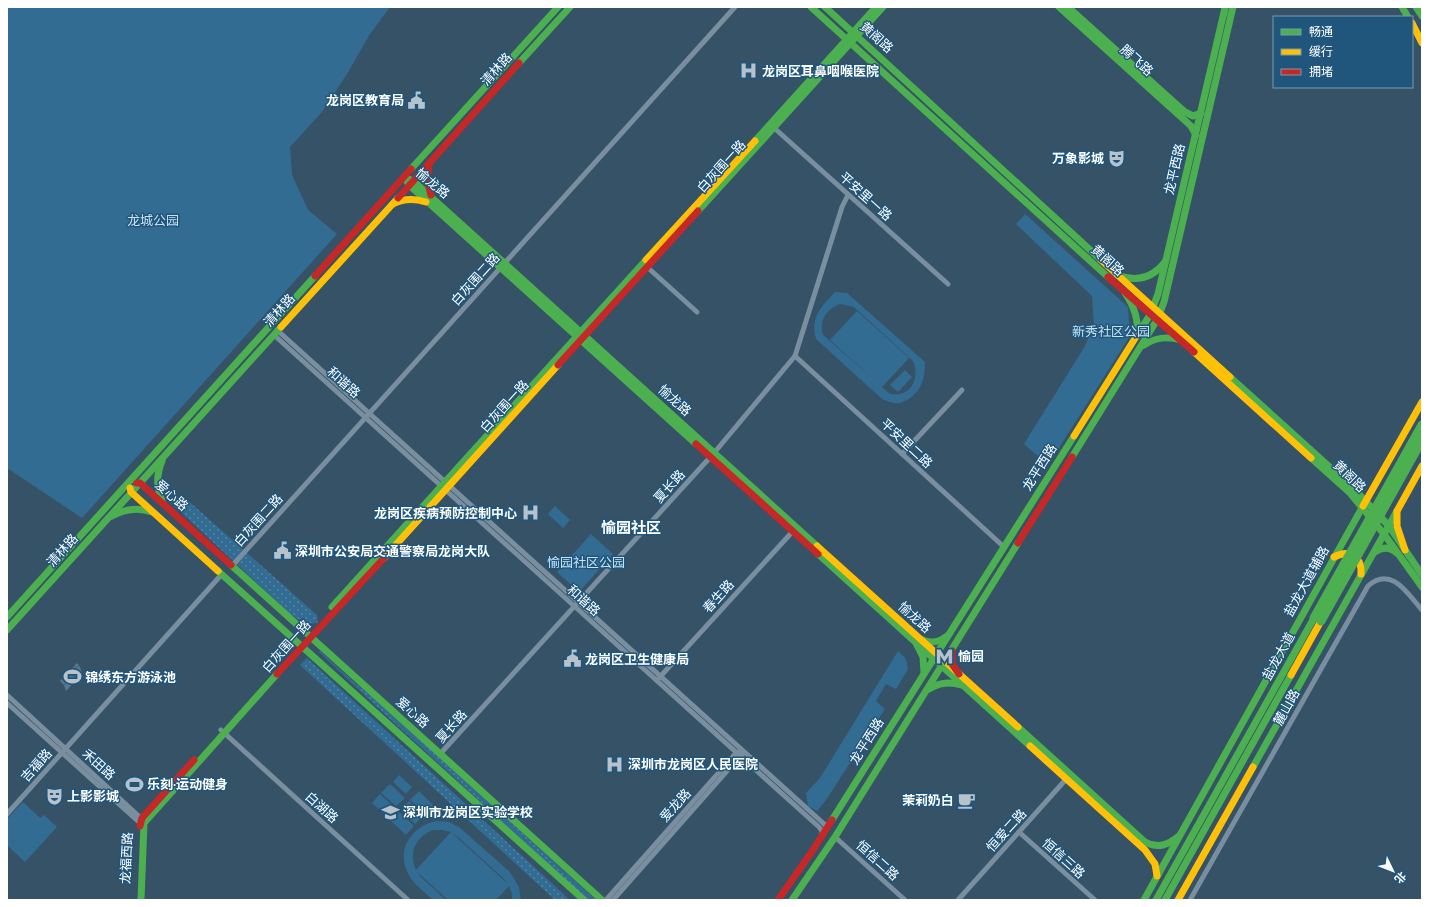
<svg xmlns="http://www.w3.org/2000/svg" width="1429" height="907" font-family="'Sofia Sans Condensed','Noto Sans SC',sans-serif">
  <defs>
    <pattern id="garden-dots" width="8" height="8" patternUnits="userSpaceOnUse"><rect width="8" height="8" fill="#336c93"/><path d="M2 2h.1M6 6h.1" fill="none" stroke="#5282a3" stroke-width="1.8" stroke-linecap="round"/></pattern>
    <pattern id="water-waves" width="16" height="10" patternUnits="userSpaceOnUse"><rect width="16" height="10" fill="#537a94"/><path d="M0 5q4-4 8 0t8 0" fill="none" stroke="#506370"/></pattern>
  </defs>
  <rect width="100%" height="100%" fill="#355267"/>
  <g fill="#336c93" fill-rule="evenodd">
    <path d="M7 7H390L370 34 347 74 322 112 290 147 292 175 308 210 337 234 82 518 7 468Z"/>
    <path d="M1025 214 1128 307 1130 336 1048 465 1024 444 1085 346 1094 325 1092 296 1016 224Z"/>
    <path d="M835 292 847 293 925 362C925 378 922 391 907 400 903 402 899 404 895 403 890 402 886 401 882 399L816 339C810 317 821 307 835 292ZM840 304 854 307 913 361C918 372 916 388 903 393 899 395 894 394 890 394L882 387 909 358 857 311 830 340 879 384 823 335C819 321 826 309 840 304Z"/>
    <path d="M905 370 912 377 898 392 890 385Z"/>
    <path d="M555 506 570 520 563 528 548 514Z"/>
    <path d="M591 534 613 554 579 592 557 572Z"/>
    <path d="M898 651 906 659 908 669 896 689 886 684 876 701 885 709 826 800 817 811 808 806 806 793 820 778Z"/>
    <path d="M399 775 412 787 406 794 393 782Z"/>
    <path d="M390 784 405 798 396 806 381 793Z"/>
    <path d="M419 791 433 805 425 814 410 800Z"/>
    <path d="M380 794 395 808 387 817 372 803Z"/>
    <path d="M409 801 424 815 415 824 401 810Z"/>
    <path d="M23 802 40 818 44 815 57 827 25 862 7 845V819Z"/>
    <path d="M399 812 414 826 406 835 391 821Z"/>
    <path d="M437 821 449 822 459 827 510 872 519 887 521 900H512V894L509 886 496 900H448L417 872 421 877 446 900H433C425 892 414 885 409 875 395 852 411 825 437 821ZM433 830H442L451 832 416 870C408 853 416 836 433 830ZM452 833 458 837 504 879 508 884Z"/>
  </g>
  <g fill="url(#garden-dots)">
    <path d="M184 497 317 615 318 623 306 624 290 614 171 503Z"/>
    <path d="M320 651 357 685 374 698 596 900H588L377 707 319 652Z"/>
    <path d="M307 658 570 900H555L300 665Z"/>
  </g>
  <path fill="url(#water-waves)" d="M77 663 80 667 82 673 66 691 64 685 60 681Z"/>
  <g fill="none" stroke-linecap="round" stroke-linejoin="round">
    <g stroke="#798e9e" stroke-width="5">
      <path d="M772 126 948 284"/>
      <path d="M646 266 697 312"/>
      <path d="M277 330 823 823 825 825 829 824"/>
      <path d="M274 335 819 827 822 831V835"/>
      <path d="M795 356 1004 547"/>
      <path d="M902 454 962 390"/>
      <path d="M232 566 735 7"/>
      <path d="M659 678 794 530"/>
      <path d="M7 695 143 820"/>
      <path d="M7 703 140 823H144"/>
      <path d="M221 730 408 900"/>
      <path d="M440 754 714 453 795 356 842 207 848 195"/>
      <path d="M7 814 222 574"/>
      <path d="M1019 832 1095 900"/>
      <path d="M835 837 905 900"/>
      <path d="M606 900 737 752H739"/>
      <path d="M613 900 742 754"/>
      <path d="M958 900 1068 777"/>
      <path d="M1190 900 1368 586C1391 565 1408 594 1422 610"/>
    </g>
    <g stroke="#4caf50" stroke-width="7">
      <path d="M811 7 1108 277"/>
      <path d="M825 7 1101 260"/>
      <path d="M1059 7 1191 126 1196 135"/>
      <path d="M1068 7 1185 112 1193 116 1201 113"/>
      <path d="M1402 7 1408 17"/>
      <path d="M1416 7 1422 16"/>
      <path d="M1224 14 1225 7"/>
      <path d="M519 63 570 7"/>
      <path d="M755 141 876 7"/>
      <path d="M411 169 558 7"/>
      <path d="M404 177 413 181 419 186 817 546"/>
      <path d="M405 178 409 185 696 444"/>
      <path d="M698 211 883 7"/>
      <path d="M1117 275C1136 282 1152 279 1165 262"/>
      <path d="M1125 293C1134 306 1139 319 1137 335"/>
      <path d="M1139 332 1150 315 1158 294 1225 8"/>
      <path d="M1144 345C1156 337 1167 336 1181 340"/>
      <path d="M1230 377 1354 489 1389 526 1422 575"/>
      <path d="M1072 457 1157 320 1164 302 1233 7"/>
      <path d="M1311 458 1350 493 1384 534 1422 587"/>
      <path d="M162 461C156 475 156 487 162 501"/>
      <path d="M112 516C125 509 138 507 152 512"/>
      <path d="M1375 552C1383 546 1390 547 1397 553"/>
      <path d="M818 554 1030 746"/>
      <path d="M231 565 602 900"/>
      <path d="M218 571 584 900"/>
      <path d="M332 607 646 260"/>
      <path d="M7 617 315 276"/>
      <path d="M7 630 281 327"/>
      <path d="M920 639C930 644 938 643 947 636"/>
      <path d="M916 643 923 657 924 672"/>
      <path d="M929 689C940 682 950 682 962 685"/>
      <path d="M1018 727 1145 842C1158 849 1168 845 1179 836"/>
      <path d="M1253 767 1397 511"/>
      <path d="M832 820 1074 436"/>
      <path d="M141 900 144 823 277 674"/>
      <path d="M792 900 835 837 1018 543"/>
      <path d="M1144 900 1363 506"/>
      <path d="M1156 900 1314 618"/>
      <path d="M1165 900 1291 675"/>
    </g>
    <g stroke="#ffc107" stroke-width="7">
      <path d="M1412 23 1422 43"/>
      <path d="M393 204C404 198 414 198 426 202"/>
      <path d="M646 260 755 141"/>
      <path d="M1101 260 1230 377"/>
      <path d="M281 327 398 198"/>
      <path d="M1194 352 1311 458"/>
      <path d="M1074 436 1139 332"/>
      <path d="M130 488 131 492 218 571"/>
      <path d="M1363 506 1422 402"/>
      <path d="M1397 511 1422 466"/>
      <path d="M1397 513V526L1405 550"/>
      <path d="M817 546 1018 727"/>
      <path d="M1334 557C1350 549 1362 556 1361 574"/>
      <path d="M384 558 558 365"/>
      <path d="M1291 675 1321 621"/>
      <path d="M1030 746 1145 850 1155 864 1157 876"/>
      <path d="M1178 900 1253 767"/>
    </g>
    <g stroke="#c62828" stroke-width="7">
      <path d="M429 165 427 180 431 195"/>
      <path d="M398 198 519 63"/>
      <path d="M315 276 411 169"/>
      <path d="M1108 277 1194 352"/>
      <path d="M558 365 698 211"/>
      <path d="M696 444 818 554"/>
      <path d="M137 483H140L231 565"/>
      <path d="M1018 543 1072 457"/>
      <path d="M952 651V664L959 674"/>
      <path d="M277 674 384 558"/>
      <path d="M140 826 142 818 194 760"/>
      <path d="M778 900 813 850 832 820"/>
    </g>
    <g stroke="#4caf50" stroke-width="9">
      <path d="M1314 618 1422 425"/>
      <path d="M1321 621 1422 440"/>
    </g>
  </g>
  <defs>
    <symbol id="hospital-bare" viewBox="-9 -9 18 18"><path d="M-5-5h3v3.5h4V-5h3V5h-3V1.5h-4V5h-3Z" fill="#b8c2ca" stroke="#20567c" stroke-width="2.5" paint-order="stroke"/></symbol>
    <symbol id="civic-bare" viewBox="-9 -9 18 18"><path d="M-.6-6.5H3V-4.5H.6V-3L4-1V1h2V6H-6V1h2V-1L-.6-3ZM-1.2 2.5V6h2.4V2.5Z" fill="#b8c2ca" stroke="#20567c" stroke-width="2.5" paint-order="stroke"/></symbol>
    <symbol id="theatre-bare" viewBox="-9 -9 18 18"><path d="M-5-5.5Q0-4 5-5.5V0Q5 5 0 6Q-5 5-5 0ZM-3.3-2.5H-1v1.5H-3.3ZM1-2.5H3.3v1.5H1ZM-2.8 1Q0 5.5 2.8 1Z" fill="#b8c2ca" stroke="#20567c" stroke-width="2.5" paint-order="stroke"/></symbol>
    <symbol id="metro-bare" viewBox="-9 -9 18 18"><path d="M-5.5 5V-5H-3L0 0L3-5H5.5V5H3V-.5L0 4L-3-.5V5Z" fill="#b8c2ca" stroke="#20567c" stroke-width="2.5" paint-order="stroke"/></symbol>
    <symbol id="stadium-bare" viewBox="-9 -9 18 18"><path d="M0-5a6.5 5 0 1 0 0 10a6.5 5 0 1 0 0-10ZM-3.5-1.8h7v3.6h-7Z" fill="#b8c2ca" stroke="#20567c" stroke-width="2.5" paint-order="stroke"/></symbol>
    <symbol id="cafe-bare" viewBox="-9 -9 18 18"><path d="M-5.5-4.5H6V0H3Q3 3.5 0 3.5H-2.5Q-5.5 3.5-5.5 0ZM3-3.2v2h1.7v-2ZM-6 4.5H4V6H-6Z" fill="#b8c2ca" stroke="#20567c" stroke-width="2.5" paint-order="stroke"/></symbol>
    <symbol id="school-bare" viewBox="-9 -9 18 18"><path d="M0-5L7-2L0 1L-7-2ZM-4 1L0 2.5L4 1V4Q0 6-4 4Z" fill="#b8c2ca" stroke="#20567c" stroke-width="2.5" paint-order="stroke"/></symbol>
  </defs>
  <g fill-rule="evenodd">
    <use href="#hospital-bare" x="736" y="58" width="25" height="25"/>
    <use href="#civic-bare" x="404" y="88" width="25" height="25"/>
    <use href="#theatre-bare" x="1104" y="146" width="25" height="25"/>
    <use href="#hospital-bare" x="518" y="500" width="25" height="25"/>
    <use href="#civic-bare" x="270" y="538" width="25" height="25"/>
    <use href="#metro-bare" x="932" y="644" width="25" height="25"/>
    <use href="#civic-bare" x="560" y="646" width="25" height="25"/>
    <use href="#stadium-bare" x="60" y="664" width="25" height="25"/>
    <use href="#hospital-bare" x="602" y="752" width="25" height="25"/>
    <use href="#stadium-bare" x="122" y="772" width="25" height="25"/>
    <use href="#theatre-bare" x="42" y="784" width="25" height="25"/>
    <use href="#cafe-bare" x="954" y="788" width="25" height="25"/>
    <use href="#school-bare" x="378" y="800" width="25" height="25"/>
  </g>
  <g text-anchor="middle" stroke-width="3" stroke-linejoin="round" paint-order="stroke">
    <g font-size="13" fill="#fff" stroke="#20567c">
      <text transform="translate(877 37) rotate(42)" y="5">黄阁路</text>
      <text transform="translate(1137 60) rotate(42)" y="5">腾飞路</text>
      <text transform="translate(496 69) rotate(-48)" y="5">清林路</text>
      <text transform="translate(721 166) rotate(-48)" y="5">白灰围一路</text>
      <text transform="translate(1174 169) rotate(-77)" y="5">龙平西路</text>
      <text transform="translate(433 183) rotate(39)" y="5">愉龙路</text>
      <text transform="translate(866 196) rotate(42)" y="5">平安里一路</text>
      <text transform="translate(1108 260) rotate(42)" y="5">黄阁路</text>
      <text transform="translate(475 279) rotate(-48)" y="5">白灰围二路</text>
      <text transform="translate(279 310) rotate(-48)" y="5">清林路</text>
      <text transform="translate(344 382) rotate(42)" y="5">和谐路</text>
      <text transform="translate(675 400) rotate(42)" y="5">愉龙路</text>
      <text transform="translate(504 406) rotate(-48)" y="5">白灰围一路</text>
      <text transform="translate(907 443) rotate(43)" y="5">平安里二路</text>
      <text transform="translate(1039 467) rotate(-58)" y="5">龙平西路</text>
      <text transform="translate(1350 476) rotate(44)" y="5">黄阁路</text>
      <text transform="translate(669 486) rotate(-48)" y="5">夏长路</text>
      <text transform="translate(172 495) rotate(42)" y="5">爱心路</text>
      <text transform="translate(258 520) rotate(-48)" y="5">白灰围二路</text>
      <text transform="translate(62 550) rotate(-48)" y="5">清林路</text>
      <text transform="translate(1306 581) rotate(-61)" y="5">盐龙大道辅路</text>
      <text transform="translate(718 596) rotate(-48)" y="5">春生路</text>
      <text transform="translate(584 600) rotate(42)" y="5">和谐路</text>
      <text transform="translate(915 617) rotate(42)" y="5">愉龙路</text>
      <text transform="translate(286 646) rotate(-48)" y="5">白灰围一路</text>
      <text transform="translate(1278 656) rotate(-61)" y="5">盐龙大道</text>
      <text transform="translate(1286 707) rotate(-61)" y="5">麓山路</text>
      <text transform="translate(413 712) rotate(42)" y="5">爱心路</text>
      <text transform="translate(451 726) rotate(-48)" y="5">夏长路</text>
      <text transform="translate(866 741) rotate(-58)" y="5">龙平西路</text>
      <text transform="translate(99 764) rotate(42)" y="5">禾田路</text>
      <text transform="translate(36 765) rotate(-48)" y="5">吉福路</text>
      <text transform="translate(675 805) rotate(-48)" y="5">爱龙路</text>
      <text transform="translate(322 807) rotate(42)" y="5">白湖路</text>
      <text transform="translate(1006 830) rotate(-48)" y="5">恒爱二路</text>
      <text transform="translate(126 858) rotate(-87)" y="5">龙福西路</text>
      <text transform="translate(1064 858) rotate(42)" y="5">恒信三路</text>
      <text transform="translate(878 860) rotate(42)" y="5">恒信二路</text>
    </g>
    <g font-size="13" font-weight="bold" fill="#fff" stroke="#20567c" text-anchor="start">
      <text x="762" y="76">龙岗区耳鼻咽喉医院</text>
      <text x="404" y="105" text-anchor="end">龙岗区教育局</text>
      <text x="1104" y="163" text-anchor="end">万象影城</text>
      <text x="517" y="518" text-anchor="end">龙岗区疾病预防控制中心</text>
      <text x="295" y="556">深圳市公安局交通警察局龙岗大队</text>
      <text x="958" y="661">愉园</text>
      <text x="585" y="664">龙岗区卫生健康局</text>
      <text x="85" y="682">锦绣东方游泳池</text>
      <text x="628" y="769">深圳市龙岗区人民医院</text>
      <text x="147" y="789">乐刻·运动健身</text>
      <text x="67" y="801">上影影城</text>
      <text x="954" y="805" text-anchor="end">茉莉奶白</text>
      <text x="403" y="817">深圳市龙岗区实验学校</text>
    </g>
    <g font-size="13" fill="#c6e2f5" stroke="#20567c">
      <text x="153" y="225">龙城公园</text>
      <text x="1111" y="336">新秀社区公园</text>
      <text x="586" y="567">愉园社区公园</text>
    </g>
    <g font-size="15" font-weight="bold" fill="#fff" stroke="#20567c">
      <text x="631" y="533">愉园社区</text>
    </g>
  </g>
  <rect width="1429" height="907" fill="none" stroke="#ffffff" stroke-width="16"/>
  <rect x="1273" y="16" width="140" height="72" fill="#20567c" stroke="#799ab0"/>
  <rect x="1281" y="29" width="20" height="6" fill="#4caf50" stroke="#799ab0"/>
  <text x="1309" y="36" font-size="12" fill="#ffffff">畅通</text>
  <rect x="1281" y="49" width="20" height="6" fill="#ffc107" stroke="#799ab0"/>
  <text x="1309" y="56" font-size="12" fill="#ffffff">缓行</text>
  <rect x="1281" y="69" width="20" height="6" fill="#c62828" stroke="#799ab0"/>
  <text x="1309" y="76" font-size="12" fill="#ffffff">拥堵</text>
  <g transform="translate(1393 871) rotate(133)" stroke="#20567c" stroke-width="3" paint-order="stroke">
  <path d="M0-3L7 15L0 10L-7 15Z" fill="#ffffff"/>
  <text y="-6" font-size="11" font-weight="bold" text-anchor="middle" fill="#ffffff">北</text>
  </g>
</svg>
